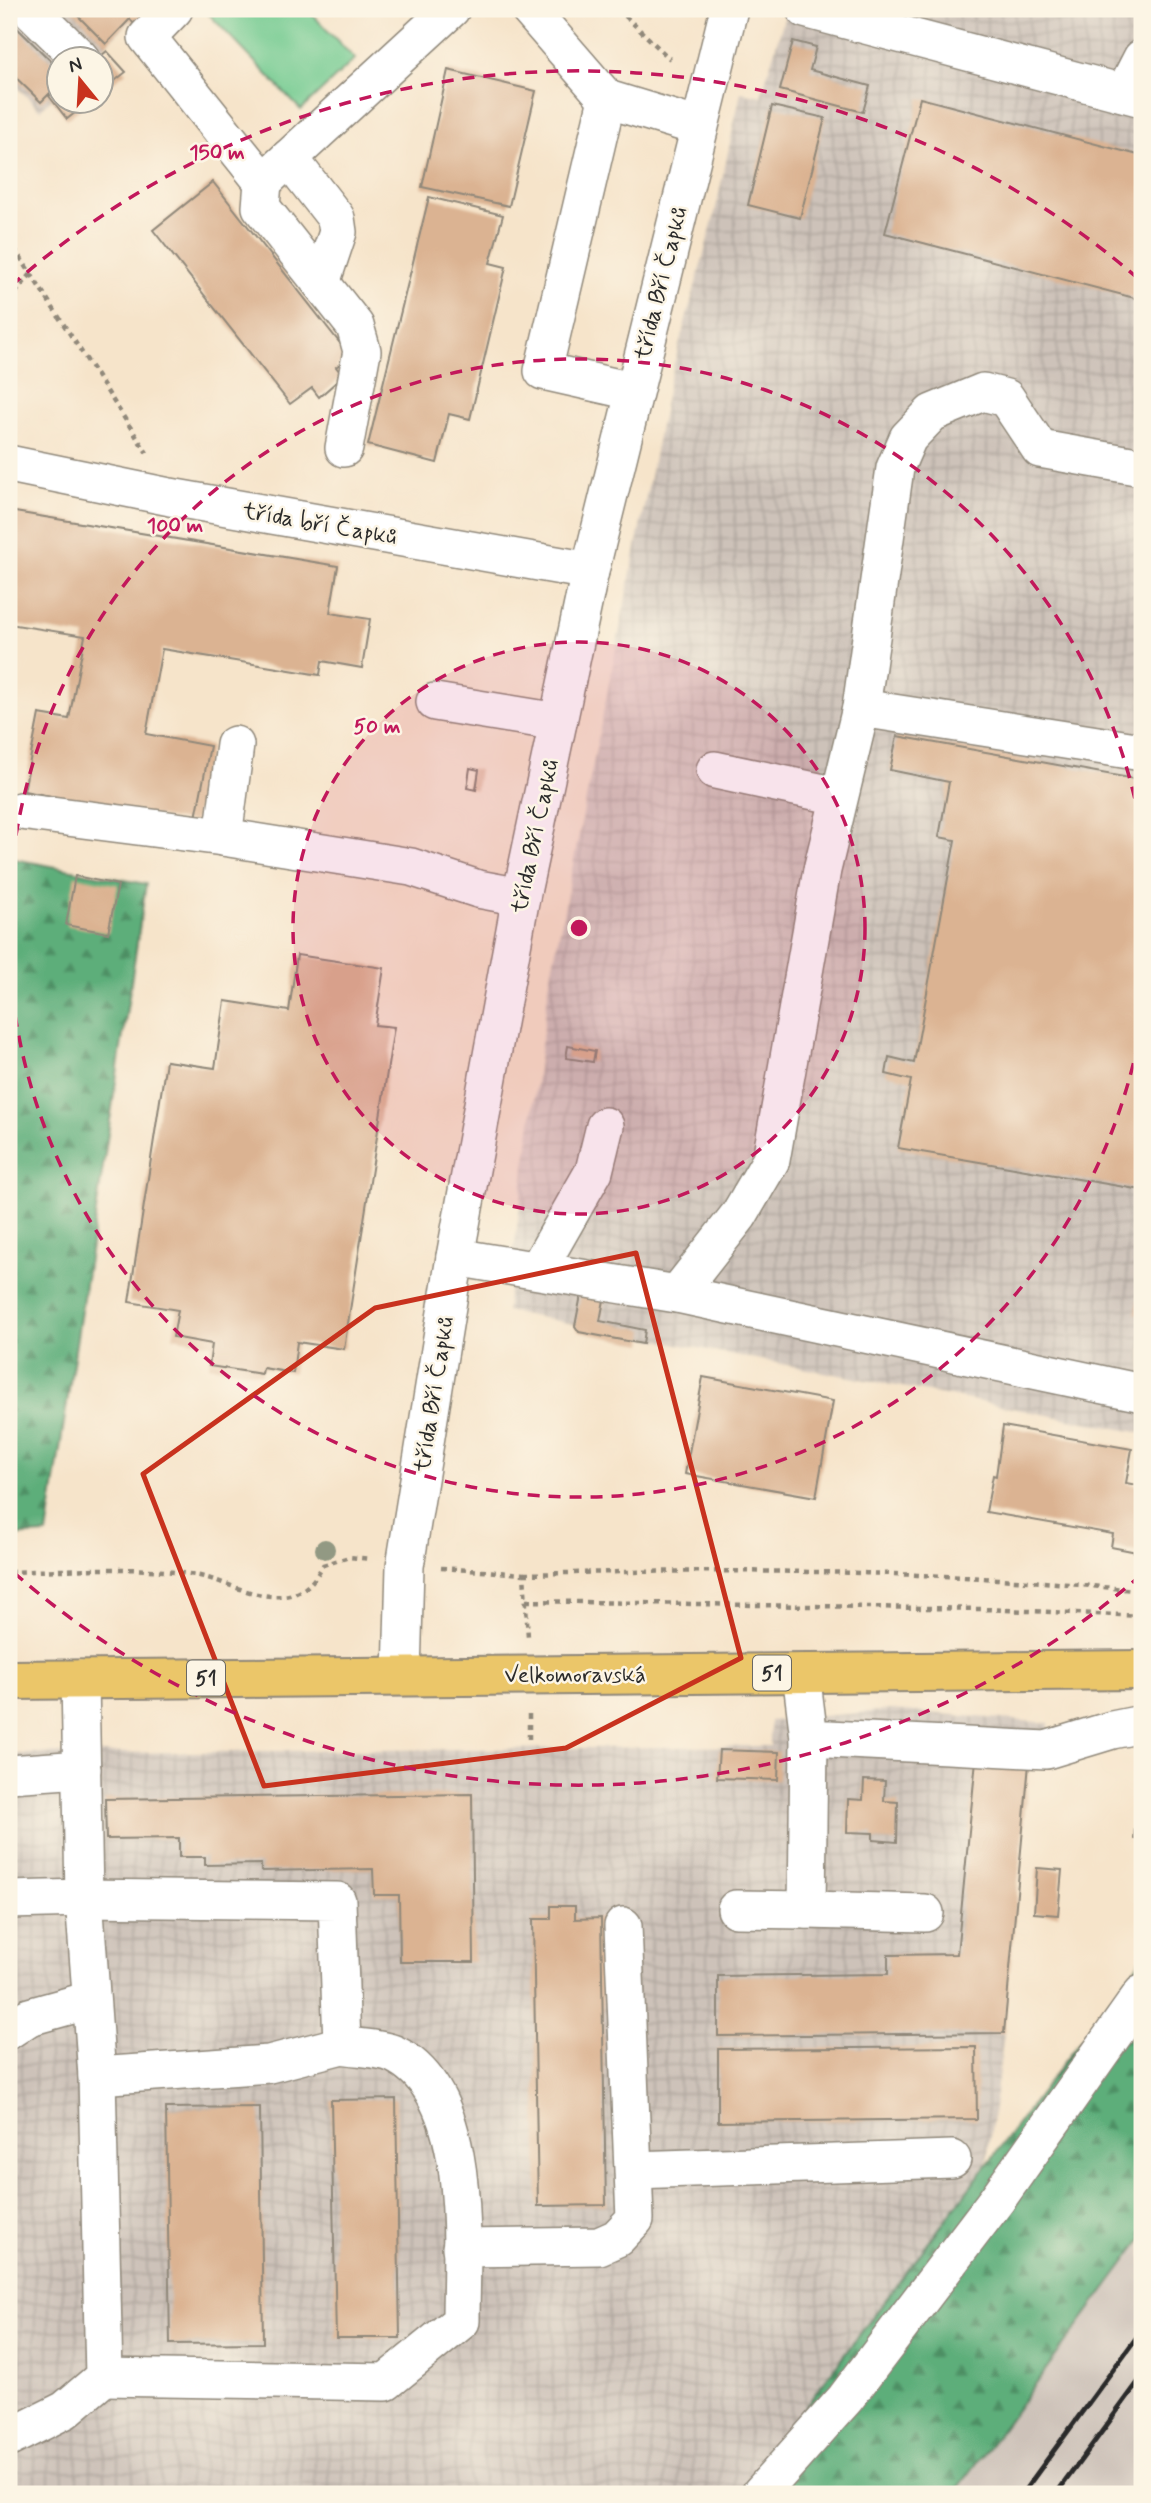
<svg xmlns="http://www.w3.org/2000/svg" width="1151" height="2503" font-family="Mynerve,sans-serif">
  <defs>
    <pattern id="industrial-grid" width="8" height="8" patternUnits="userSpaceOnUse" patternTransform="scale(1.75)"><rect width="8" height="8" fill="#cdc2b9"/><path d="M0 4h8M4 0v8" fill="none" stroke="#b0a79f"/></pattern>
    <pattern id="forest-firs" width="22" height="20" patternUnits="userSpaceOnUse" patternTransform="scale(1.75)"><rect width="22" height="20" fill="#5dae7a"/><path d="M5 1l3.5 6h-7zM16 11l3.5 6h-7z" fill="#4d8e64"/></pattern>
  </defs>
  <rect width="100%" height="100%" fill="#fcf5e5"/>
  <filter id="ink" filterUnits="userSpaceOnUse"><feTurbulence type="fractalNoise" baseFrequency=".0143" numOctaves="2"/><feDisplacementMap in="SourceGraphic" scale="14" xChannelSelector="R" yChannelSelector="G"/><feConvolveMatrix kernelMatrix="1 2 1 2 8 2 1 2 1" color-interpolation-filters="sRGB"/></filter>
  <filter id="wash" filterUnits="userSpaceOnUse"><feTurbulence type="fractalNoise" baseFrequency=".00686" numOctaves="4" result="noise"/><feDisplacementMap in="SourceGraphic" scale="28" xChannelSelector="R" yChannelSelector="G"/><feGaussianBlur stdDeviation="1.57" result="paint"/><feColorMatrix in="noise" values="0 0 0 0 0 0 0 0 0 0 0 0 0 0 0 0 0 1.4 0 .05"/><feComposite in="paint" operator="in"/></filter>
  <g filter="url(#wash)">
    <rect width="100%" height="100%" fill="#f6e4ca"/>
    <g fill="url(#industrial-grid)">
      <path d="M9 9H142L91 59 60 60 59 91 40 110 9 79Z"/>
      <path d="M787 9H1142V1433L506 1311 549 986 668 386 714 217 741 92 761 96Z"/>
      <path d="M891 1710 1049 1723 1046 1761 1029 1764 1004 2033 986 2167 744 2490 738 2494H9V1754L770 1746V1721Z"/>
    </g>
    <path fill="#cdc2b9" d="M1142 2239V2487L1137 2494H954Z"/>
    <g fill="url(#forest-firs)" stroke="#446c52" stroke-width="2">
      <path d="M9 858 146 884 47 1534 9 1536Z"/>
      <path d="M1142 1958V2239L954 2494H740Z"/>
    </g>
    <path fill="#72ca90" stroke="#4e7a5e" stroke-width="2" d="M204 9H307L355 59 301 110Z"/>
    <g id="blocks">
      <g fill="#dbb392">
        <path d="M71 9H150L134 24 130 19 106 44Z"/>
        <path d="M9 20 60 70V83L41 102 9 71Z"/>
        <path d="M793 41 816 47 810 70 870 86 863 112 780 90Z"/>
        <path d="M107 51 126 72 102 91V60H96Z"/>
        <path d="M448 70 536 91 509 206 422 187Z"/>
        <path d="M60 88V102H89L67 119 49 96Z"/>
        <path d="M920 98 1142 156V300L885 233Z"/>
        <path d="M772 106 825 118 800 218 748 205Z"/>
        <path d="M213 182 350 356 336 367 343 376 319 397 312 388 290 404 153 230Z"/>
        <path d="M429 197 503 215 490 263 506 267 470 419 449 414 437 463 368 445Z"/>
        <path d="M9 511 338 566 330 613 370 619 362 668 322 661 320 675 162 649 146 734 210 746 195 823 24 791 39 714 69 719 85 636 9 624Z"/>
        <path d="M897 736 1135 779V782L1142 783V1190L898 1148 911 1080 886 1074 889 1057 914 1063 955 840 939 837 949 782 890 770Z"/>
        <path d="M470 768 479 770 476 790 467 788Z"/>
        <path d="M75 876 118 885 108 933 66 925Z"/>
        <path d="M297 955 384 968 375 1025 394 1027 344 1349 297 1342 293 1373 263 1368 262 1374 209 1366 212 1344 173 1337 178 1310 129 1302 166 1061 215 1068 225 1001 289 1011Z"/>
        <path d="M568 1046 595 1051 593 1062 566 1058Z"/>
        <path d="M1141 1283H1142V1315L1135 1314Z"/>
        <path d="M581 1295 604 1300 600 1321 645 1330 643 1344 579 1332 575 1326Z"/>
        <path d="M703 1377 833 1401 816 1497 685 1474Z"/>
        <path d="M1003 1426 1132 1449 1126 1483 1142 1486V1553L1111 1547 1113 1534 986 1512 993 1475 996 1476Z"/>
        <path d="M719 1750 779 1752 778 1780 717 1778Z"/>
        <path d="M976 1760 1029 1764 1004 2033 718 2036V1976L888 1974V1955L957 1954Z"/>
        <path d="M864 1780 885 1781 884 1801 898 1802 897 1842 873 1840V1833L847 1832 848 1799 863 1800Z"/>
        <path d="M472 1794 474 1962H400L399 1895H374L373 1869 261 1871V1864L205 1865V1857H179V1838L106 1839 105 1799Z"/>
        <path d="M1135 1826H1142V1840L1134 1839Z"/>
        <path d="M1037 1868 1062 1870 1058 1915 1034 1913Z"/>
        <path d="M551 1906H575V1919L601 1918 606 2205 538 2206 533 1919H551Z"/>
        <path d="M976 2047 977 2119 718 2122V2049Z"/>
        <path d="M396 2099 400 2338H336L331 2100Z"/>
        <path d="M260 2107 263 2343 170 2344 166 2108Z"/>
      </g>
    </g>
  </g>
  <g filter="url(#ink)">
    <use href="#blocks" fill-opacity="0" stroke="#90887a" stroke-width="2"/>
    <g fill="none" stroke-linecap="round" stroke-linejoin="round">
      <defs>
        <g id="minor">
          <path d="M30 9 80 58"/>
          <path d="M174 9 147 37 263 182 451 9"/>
          <path d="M529 9 607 99 699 127"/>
          <path d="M805 9 1142 98"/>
          <path d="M1124 93 1142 58"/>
          <path d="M607 99 543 371 632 391"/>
          <path d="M289 158 336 218 338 232 321 283"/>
          <path d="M263 182 261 207 355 326 362 351 344 448"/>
          <path d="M9 464 170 497 590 571"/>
          <path d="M435 702 558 722"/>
          <path d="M861 708 895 468 908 438 932 413 983 392 1006 398 1040 449 1142 467"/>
          <path d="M715 770 838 796"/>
          <path d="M20 811 223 837 411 867 478 889 521 897"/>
          <path d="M223 837 235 745"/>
          <path d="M455 1257 677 1294 1142 1393"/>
          <path d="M538 1269 594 1171 605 1126"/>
          <path d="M677 1294 739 1215 771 1160 822 870 861 708 1142 752"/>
          <path d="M801 1673 809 1738 1046 1750 1112 1730 1142 1724"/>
          <path d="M402 1675 405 1566 455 1257 521 897 590 571 729 9"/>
          <path d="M9 1774 82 1769"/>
          <path d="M9 1900 84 1898 337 1901 342 2045 269 2064 97 2076"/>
          <path d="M736 1909 807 1910 809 1738"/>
          <path d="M807 1910 925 1913"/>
          <path d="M9 2030 29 2017 90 2000"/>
          <path d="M634 2170 952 2159"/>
          <path d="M461 2248 599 2246 617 2238 635 2219 623 1926"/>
          <path d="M104 2377 386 2382 461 2321C461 2245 475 2093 394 2054 380 2048 357 2048 342 2045"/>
          <path d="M9 2438 65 2410 104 2377 97 2076 84 1898 80 1679"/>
          <path d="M760 2494 845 2399 998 2198 1142 1994"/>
        </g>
        <path id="major" d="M9 1680 1142 1670"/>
      </defs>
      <use href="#minor" stroke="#90887a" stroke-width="40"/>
      <use href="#major" stroke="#90887a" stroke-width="42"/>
      <g stroke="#90887a" stroke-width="4.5" stroke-dasharray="5 5" stroke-linecap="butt">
        <path d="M618 9 670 59"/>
        <path d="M9 240 147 453"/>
        <path d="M9 301 31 274"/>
        <path d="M441 1568 524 1574 528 1637"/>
        <path d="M9 1572C70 1570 135 1565 195 1575 224 1580 253 1599 283 1596 304 1594 313 1583 323 1565L349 1557 371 1559"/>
        <path d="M524 1574C730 1569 937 1569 1142 1591"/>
        <path d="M526 1601 983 1609 1142 1616"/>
        <path d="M529 1739V1712"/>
      </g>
      <use href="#minor" stroke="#fff" stroke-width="37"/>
      <use href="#major" stroke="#ebc669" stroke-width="38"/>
      <g stroke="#2b2b2b" stroke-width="5">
        <path d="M1022 2494 1142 2330"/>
        <path d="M1056 2494 1142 2377"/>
      </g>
    </g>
    <circle fill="#929983" cx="325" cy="1549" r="10"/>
  </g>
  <path fill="none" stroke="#c8321e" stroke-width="5" stroke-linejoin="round" d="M636 1253 741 1658 566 1748 264 1786 143 1474 375 1308Z"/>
  <circle cx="579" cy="928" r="286" fill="#c2185b" fill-opacity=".12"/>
  <g fill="none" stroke="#c2185b" stroke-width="3.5" stroke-dasharray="12 9">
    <circle cx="579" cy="928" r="286"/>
    <path d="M1142 1022A571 571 0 0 1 9 958M9 898A571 571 0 0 1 1142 834"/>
    <path d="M1141 1575A857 857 0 0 1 11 1570M11 286A857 857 0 0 1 1141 281"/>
  </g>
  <g text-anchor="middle" stroke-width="5" stroke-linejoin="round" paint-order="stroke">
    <g fill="#fcf5e5" stroke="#6a6863" stroke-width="2">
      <rect x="753" y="1655.5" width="38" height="35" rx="5"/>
      <rect x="187" y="1660.5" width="38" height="35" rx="5"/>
    </g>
    <g font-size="21" font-weight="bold" fill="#2b2b2b">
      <text x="772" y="1680">51</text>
      <text x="206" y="1685">51</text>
    </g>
    <g font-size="23" fill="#2b2b2b" stroke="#fcf5e5">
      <text transform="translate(660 283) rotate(-76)" y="8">třída Bří Čapků</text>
      <text transform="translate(320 523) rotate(10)" y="8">třída bří Čapků</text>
      <text transform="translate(534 836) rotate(-78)" y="8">třída Bří Čapků</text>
      <text transform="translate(433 1394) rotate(-81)" y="8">třída Bří Čapků</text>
      <text x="575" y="1682">Velkomoravská</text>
    </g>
  </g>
  <circle cx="579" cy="928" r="10" fill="#c2185b" stroke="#fcf5e5" stroke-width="3.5"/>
  <g font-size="21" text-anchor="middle" font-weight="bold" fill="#c2185b" stroke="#fcf5e5" stroke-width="5" stroke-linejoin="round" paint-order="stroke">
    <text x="217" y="159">150 m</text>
    <text x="175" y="532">100 m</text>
    <text x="377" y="733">50 m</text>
  </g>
  <rect width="1151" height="2503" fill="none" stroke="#fcf5e5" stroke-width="35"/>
  <g transform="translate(80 80) rotate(342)"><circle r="33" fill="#fcf5e5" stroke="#a8a49b" stroke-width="2"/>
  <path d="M0-5L12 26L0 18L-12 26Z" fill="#c8321e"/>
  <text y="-10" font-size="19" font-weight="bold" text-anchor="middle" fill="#2b2b2b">N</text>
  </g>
</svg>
